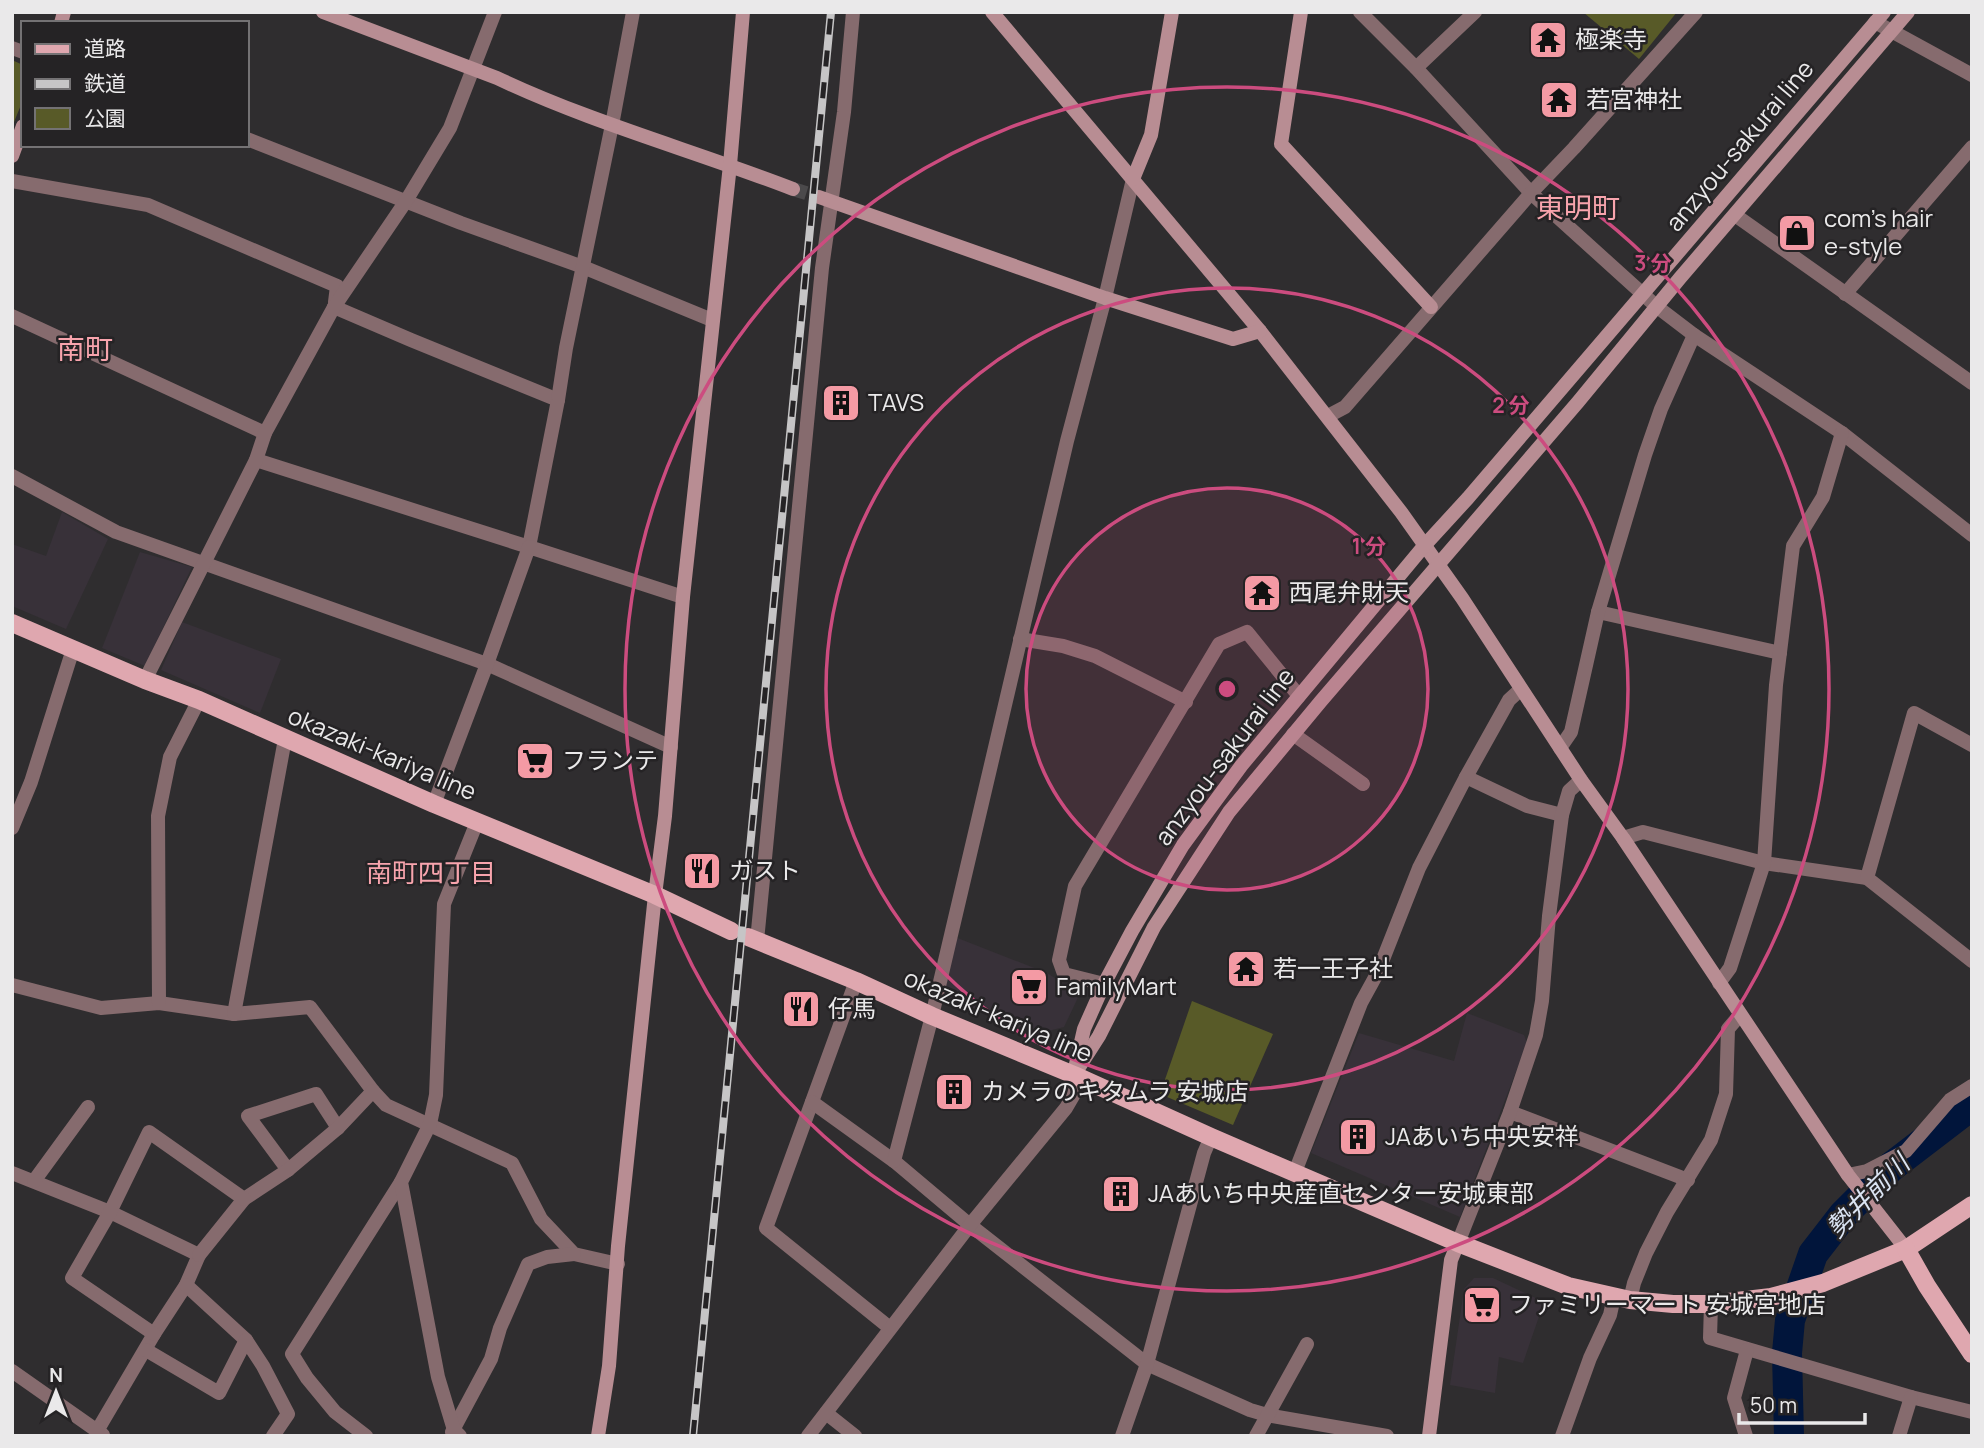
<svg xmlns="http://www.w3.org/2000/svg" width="1984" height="1448" font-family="Manrope,'Noto Sans JP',sans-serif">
  <rect width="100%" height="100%" fill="#2f2d2f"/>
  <g fill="#383139">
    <path d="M62 512 108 539 66 629 12 606V544L46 556Z"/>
    <path d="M140 552 192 567 145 666 102 648Z"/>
    <path d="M182 622 281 659 260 713 161 670Z"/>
    <path d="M955 937 1047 973 1061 982 1083 987 1064 1027 1036 1034 941 995Z"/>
    <path d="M1467 1013 1524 1035 1527 1043 1460 1217 1311 1153 1359 1033 1454 1061Z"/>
    <path d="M1474 1278H1493L1544 1302 1523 1363 1499 1357 1495 1393 1450 1385 1464 1289Z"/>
  </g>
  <g fill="#585a28">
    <path d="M1583 12H1677L1639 59Z"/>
    <path d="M12 60 23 65V100L12 127Z"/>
    <path d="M1192 1001 1273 1034 1233 1125 1160 1094Z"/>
  </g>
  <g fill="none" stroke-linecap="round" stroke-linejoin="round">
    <path stroke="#01153b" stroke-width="30" d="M1789 1436 1787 1353 1790 1320 1813 1254 1844 1214 1891 1167 1972 1105"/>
    <path stroke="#4b494b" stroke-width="14" stroke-dasharray="14 7" stroke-linecap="butt" d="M793 189 819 197"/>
    <g stroke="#866b6e" stroke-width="14">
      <path d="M1360 12 1416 68 1531 193 1656 306 1694 335 1842 433 1972 535"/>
      <path d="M1875 22 1972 75"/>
      <path d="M12 48 23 52"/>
      <path d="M1416 68 1475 12"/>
      <path d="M247 139 461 223 583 267 712 320"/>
      <path d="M12 181 148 205 337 286 335 302"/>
      <path d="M1735 215 1972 383"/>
      <path d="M1845 294 1972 147"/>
      <path d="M334 307 411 340 558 400"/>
      <path d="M12 316 265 433"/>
      <path d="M1328 416 1345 407 1531 193 1574 148 1696 12"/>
      <path d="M256 460 529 547 558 400 566 348 612 125 633 12"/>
      <path d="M12 476 116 532 487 664 671 747"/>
      <path d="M1598 612 1780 653"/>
      <path d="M1020 639 1063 646 1095 656 1186 702"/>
      <path d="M145 680 256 460 265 433 334 307 406 201 450 128 495 12"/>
      <path d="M1293 734 1363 784"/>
      <path d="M1560 748 1571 732 1598 612 1645 455 1661 409 1694 335"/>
      <path d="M1466 777 1527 806 1562 815"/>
      <path d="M434 804 487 664 529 547 683 597"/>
      <path d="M12 828 31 782 73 649"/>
      <path d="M1623 838 1643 832 1764 863 1867 878 1972 961"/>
      <path d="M1867 878 1914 713 1972 745"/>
      <path d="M757 941 822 268 844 112 853 12"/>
      <path d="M856 981 766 1228 890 1328"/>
      <path d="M1719 983 1730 968 1764 863 1776 685 1793 546 1823 497 1842 433"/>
      <path d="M1104 984 1064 974 1059 960 1075 886 1219 644 1247 632 1299 696"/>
      <path d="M12 985 101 1008 159 1003 234 1014 310 1007 373 1091"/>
      <path d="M159 1003 158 816 170 757 199 700"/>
      <path d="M234 1014 285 739"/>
      <path d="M812 1102 894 1161 970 1225 1147 1364 1250 1410 1267 1415 1387 1436"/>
      <path d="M1510 1112 1688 1180"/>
      <path d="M894 1161 932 1016 1067 441 1105 298 1133 179"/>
      <path d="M288 1170 248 1116 316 1094 338 1128"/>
      <path d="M1295 1172 1361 1003 1378 972 1419 868 1466 777 1509 700 1521 689"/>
      <path d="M12 1173 110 1212 199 1255 186 1285 154 1334 97 1431"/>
      <path d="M1848 1175 1867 1171 1906 1151 1950 1100 1972 1086"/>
      <path d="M34 1181 88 1107"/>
      <path d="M1458 1243 1510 1112 1536 1035 1542 1001 1549 916 1562 815 1569 791 1581 780"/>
      <path d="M199 1255 244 1199 288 1170 338 1128 373 1091 386 1105 512 1163 541 1219 574 1254 618 1264"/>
      <path d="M186 1285 246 1340 263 1366 288 1414 273 1436"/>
      <path d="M1630 1300 1634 1283 1646 1253 1667 1212 1711 1140 1726 1094 1728 1029 1740 1015"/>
      <path d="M1711 1304 1710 1338 1911 1397 1972 1412"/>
      <path d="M154 1334 72 1278 110 1212 149 1132 244 1199"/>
      <path d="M146 1350 219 1393 246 1340"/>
      <path d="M12 1371 103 1435"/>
      <path d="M826 1413 855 1436"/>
      <path d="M452 1432 491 1359 500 1328 528 1264 547 1257 574 1254"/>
      <path d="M366 1436 335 1412 307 1378 292 1354 401 1182"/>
      <path d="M460 1436 454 1430 438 1377 401 1182 430 1124 436 1095 444 904 477 822"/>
      <path d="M808 1436 970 1225 1066 1108 1073 1096 1074 1075"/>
      <path d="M1122 1436 1147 1364 1204 1153 1211 1137"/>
      <path d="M1256 1436 1307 1344"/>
      <path d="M1562 1436 1590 1358 1610 1315 1614 1297"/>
      <path d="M1746 1436 1734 1398 1747 1350"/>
      <path d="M1899 1436 1911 1397"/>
    </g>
    <g stroke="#b88d93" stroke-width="14">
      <path d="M323 12 497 78C592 123 695 151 793 189"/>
      <path d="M992 12 1260 331 1401 512 1462 598 1581 780 1623 838 1848 1175 1906 1249"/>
      <path d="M1301 12 1281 144 1431 307"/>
      <path d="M61 23 64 12"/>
      <path d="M12 156 23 126"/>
      <path d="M1133 179 1151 135 1172 12"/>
      <path d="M819 197 1105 298 1233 339 1260 331"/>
      <path d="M1076 1064 1084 1029 1104 984 1132 931 1183 845 1241 766 1424 546 1468 498 1884 12"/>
      <path d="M1074 1075 1099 1036 1154 927 1229 812 1321 701 1578 402 1680 278 1908 12"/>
      <path d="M598 1436 609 1366 618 1246 655 895 665 816 683 597 730 165 743 12"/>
      <path d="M1429 1436 1451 1260 1458 1243"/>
    </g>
    <g stroke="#dfa7af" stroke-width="18">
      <path d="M12 623 145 680 199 700 434 804 655 895 731 931"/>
      <path d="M748 937 856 981 932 1016 1074 1075 1211 1137 1458 1243 1568 1286 1630 1300 1673 1304H1711L1771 1297 1823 1283 1906 1249 1972 1205"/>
      <path d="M1906 1249 1927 1286 1972 1354"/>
    </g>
    <defs>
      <path id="rail" d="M693 1436 831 12"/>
    </defs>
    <use href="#rail" stroke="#c6c5c6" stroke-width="8"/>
    <use href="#rail" stroke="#252325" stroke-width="5" stroke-dasharray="16" stroke-linecap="butt"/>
  </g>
  <circle cx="1227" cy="689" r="201" fill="#cc4c7f" fill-opacity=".12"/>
  <g fill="none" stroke="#cc4c7f" stroke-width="3.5">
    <circle cx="1227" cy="689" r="201"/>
    <circle cx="1227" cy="689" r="401"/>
    <circle cx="1227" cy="689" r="602"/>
  </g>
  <defs>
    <symbol id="temple-square" viewBox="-11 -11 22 22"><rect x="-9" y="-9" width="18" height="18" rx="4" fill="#f49aa4" stroke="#252325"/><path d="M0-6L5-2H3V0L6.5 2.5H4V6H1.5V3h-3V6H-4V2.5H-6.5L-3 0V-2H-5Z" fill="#111"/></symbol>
    <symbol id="shop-square" viewBox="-11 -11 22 22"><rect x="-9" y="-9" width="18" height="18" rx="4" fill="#f49aa4" stroke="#252325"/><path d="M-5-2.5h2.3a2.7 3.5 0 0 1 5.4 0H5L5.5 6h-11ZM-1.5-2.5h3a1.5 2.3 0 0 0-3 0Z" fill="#111"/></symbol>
    <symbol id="building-square" viewBox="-11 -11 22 22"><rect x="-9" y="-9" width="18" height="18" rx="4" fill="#f49aa4" stroke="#252325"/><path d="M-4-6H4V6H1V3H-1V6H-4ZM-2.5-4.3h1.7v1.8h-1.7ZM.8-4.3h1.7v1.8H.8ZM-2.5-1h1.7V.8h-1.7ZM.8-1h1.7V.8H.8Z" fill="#111"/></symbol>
    <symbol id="supermarket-square" viewBox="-11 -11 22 22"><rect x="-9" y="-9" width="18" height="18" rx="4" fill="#f49aa4" stroke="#252325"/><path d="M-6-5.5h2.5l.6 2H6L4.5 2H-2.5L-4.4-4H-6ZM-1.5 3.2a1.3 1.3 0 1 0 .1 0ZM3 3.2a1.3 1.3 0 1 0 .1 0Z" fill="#111"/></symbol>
    <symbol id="restaurant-square" viewBox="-11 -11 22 22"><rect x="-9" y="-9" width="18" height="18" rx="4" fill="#f49aa4" stroke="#252325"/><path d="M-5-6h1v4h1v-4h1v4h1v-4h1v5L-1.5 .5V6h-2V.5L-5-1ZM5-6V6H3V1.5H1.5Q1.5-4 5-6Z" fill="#111"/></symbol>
  </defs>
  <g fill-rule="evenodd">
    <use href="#temple-square" x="1526" y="18" width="44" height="44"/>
    <use href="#temple-square" x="1537" y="78" width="44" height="44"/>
    <use href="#shop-square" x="1775" y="211" width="44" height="44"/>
    <use href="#building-square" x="819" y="381" width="44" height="44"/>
    <use href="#temple-square" x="1240" y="571" width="44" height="44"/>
    <use href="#supermarket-square" x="513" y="739" width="44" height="44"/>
    <use href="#restaurant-square" x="680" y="849" width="44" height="44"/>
    <use href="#temple-square" x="1224" y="947" width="44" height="44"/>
    <use href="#supermarket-square" x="1007" y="965" width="44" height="44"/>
    <use href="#restaurant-square" x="779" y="987" width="44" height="44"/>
    <use href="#building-square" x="932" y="1070" width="44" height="44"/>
    <use href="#building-square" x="1336" y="1115" width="44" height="44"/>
    <use href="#building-square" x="1099" y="1172" width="44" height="44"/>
    <use href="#supermarket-square" x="1460" y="1283" width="44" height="44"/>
  </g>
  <g text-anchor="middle" stroke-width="5" stroke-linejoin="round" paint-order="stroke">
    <g font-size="24" fill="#eae9ea" stroke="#252325" text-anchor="start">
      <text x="1575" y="48">極楽寺</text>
      <text x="1586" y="108">若宮神社</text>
      <text x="1824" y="227">com's hair<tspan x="1824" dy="28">e-style</tspan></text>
      <text x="868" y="411">TAVS</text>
      <text x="1289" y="601">西尾弁財天</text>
      <text x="562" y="769">フランテ</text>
      <text x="729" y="879">ガスト</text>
      <text x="1273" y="977">若一王子社</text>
      <text x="1056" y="995">FamilyMart</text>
      <text x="828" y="1017">仔馬</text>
      <text x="981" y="1100">カメラのキタムラ 安城店</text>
      <text x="1385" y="1145">JAあいち中央安祥</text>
      <text x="1148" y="1202">JAあいち中央産直センター安城東部</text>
      <text x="1509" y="1313">ファミリーマート 安城宮地店</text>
    </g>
    <g font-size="24" fill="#eae9ea" stroke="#252325">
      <text transform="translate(1740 146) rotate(-50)" y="8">anzyou-sakurai line</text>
      <text transform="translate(382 754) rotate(23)" y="8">okazaki-kariya line</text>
      <text transform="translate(1225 757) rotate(-53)" y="8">anzyou-sakurai line</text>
      <text transform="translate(998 1016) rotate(23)" y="8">okazaki-kariya line</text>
    </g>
    <g font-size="26" fill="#f8a4ad" stroke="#252325">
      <text x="431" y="882">南町四丁目</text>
    </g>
    <g font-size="26" font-style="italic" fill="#dbe4f3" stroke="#252325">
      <text transform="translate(1868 1196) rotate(-45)" y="9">勢井前川</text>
    </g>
    <g font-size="28" fill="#f8a4ad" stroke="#252325">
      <text x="1578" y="218">東明町</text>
      <text x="85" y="359">南町</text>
    </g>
  </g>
  <circle cx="1227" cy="689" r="10" fill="#cc4c7f" stroke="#252325" stroke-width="3.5"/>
  <g font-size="21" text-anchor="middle" font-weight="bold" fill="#cc4c7f" stroke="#252325" stroke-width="5" stroke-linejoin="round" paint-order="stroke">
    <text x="1653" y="271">3 分</text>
    <text x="1511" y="413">2 分</text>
    <text x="1369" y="554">1 分</text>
  </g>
  <rect width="1984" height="1448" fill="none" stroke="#eae9ea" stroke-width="28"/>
  <rect x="21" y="21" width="228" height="126" fill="#252325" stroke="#747274" stroke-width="2"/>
  <rect x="35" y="44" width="35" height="10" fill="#dfa7af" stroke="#747274" stroke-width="2"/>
  <text x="84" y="56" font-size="21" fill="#eae9ea">道路</text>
  <rect x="35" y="79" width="35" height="10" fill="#c6c5c6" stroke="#747274" stroke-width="2"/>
  <text x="84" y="91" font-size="21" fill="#eae9ea">鉄道</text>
  <rect x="35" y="108" width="35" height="21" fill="#585a28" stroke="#747274" stroke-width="2"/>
  <text x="84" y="126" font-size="21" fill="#eae9ea">公園</text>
  <g transform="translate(56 1392)" stroke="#252325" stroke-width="5" paint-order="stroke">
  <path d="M0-5L12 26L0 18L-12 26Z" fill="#eae9ea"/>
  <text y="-10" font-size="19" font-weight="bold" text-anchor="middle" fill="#eae9ea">N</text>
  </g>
  <path d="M1739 1413v10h126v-10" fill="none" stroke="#eae9ea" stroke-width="3.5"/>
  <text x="1750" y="1413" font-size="21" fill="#eae9ea" stroke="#252325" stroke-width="5" paint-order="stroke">50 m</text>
</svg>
